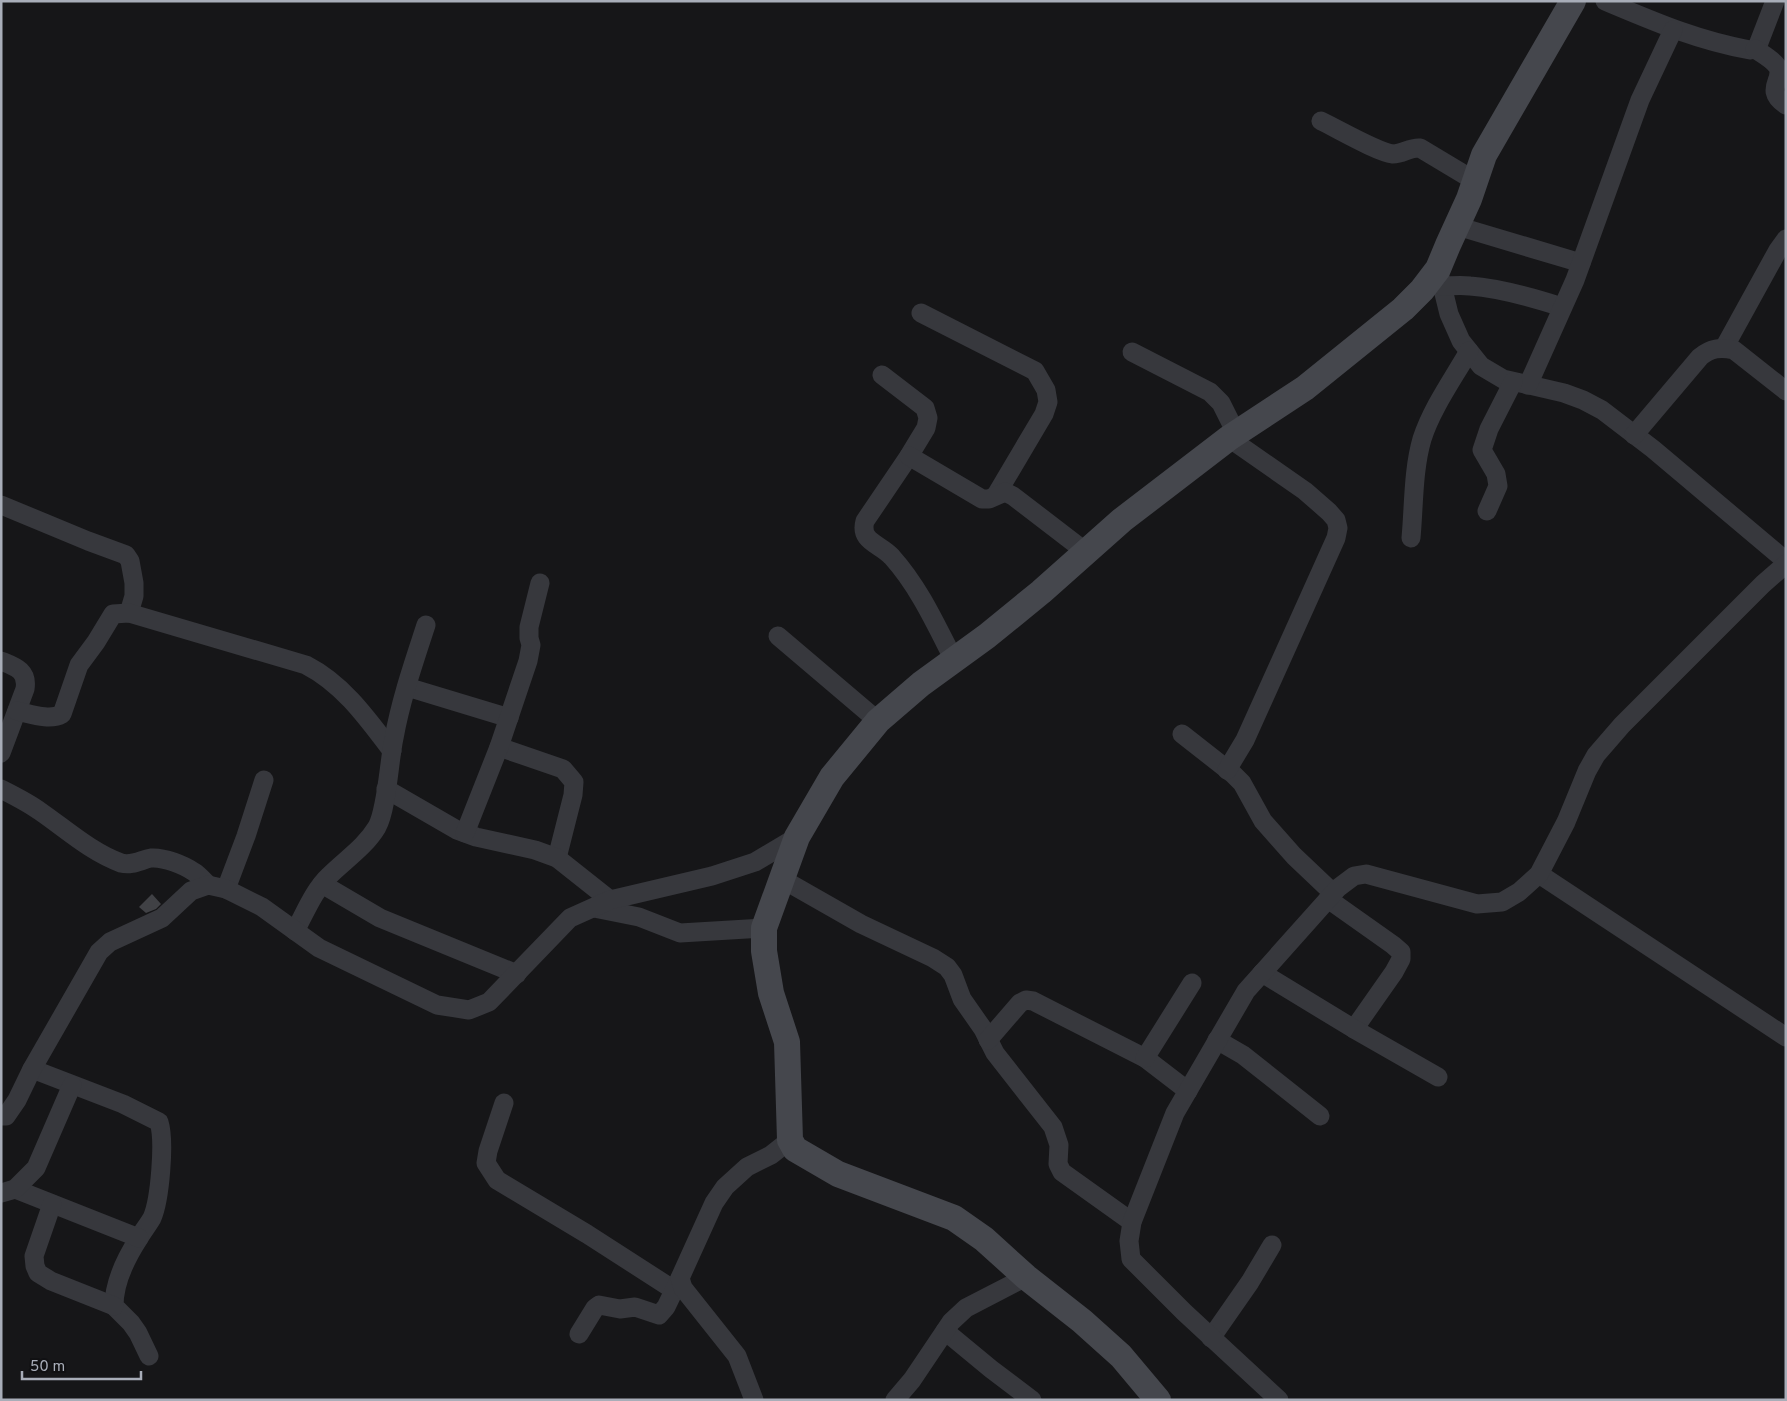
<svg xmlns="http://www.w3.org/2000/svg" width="1787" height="1401" font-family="Overpass,sans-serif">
  <rect width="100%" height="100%" fill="#161618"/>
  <path fill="#404145" d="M152 894 161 904 156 909 146 913 139 907Z"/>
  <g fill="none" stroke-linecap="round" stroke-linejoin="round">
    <g stroke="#37383d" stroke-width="19">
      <path d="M1605 1C1655 22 1696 40 1750 50L1755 49 1758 45 1775 1"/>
      <path d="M1755 49C1762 54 1772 59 1777 66 1786 79 1762 89 1786 105"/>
      <path d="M1321 121C1338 129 1377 152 1393 154 1403 154 1410 147 1420 148L1475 181"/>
      <path d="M1457 226 1581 263"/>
      <path d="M1438 269 1449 314 1461 341 1481 366 1503 379 1564 393 1583 400 1602 410 1653 449 1786 561"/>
      <path d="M1442 286C1451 286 1461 285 1470 286 1499 288 1534 298 1562 307"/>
      <path d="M921 313 1035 371 1046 390 1048 402 1044 414 996 495"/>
      <path d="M1724 348 1778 250 1786 239"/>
      <path d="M1132 352 1210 392 1221 403 1236 433"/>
      <path d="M882 375 925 408 928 418 926 428 909 456 865 521C859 542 881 544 892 557 919 587 936 625 954 660"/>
      <path d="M1528 385 1575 280 1640 100 1673 30"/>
      <path d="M1634 435 1700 357C1711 348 1720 347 1734 350L1786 391"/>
      <path d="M909 456 982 499H989L1005 492 1013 496 1086 552"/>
      <path d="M1 505 88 541 126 555 130 561 134 583V596L129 613"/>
      <path d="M1487 511 1498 486 1496 474 1482 450 1489 429 1513 382"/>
      <path d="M1411 538C1414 505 1413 470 1422 439 1432 408 1453 379 1469 351"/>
      <path d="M778 636 878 721"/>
      <path d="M1 661C16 667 28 671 25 689L1 753"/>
      <path d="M407 687 509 718"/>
      <path d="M17 711C31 714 50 721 62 714L79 665 96 642 113 614 129 613 306 665C343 684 367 718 392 751"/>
      <path d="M1182 734 1233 774 1242 783 1263 821 1294 856 1333 893"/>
      <path d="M499 747 563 769 574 782 573 795 557 858"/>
      <path d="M1227 770 1245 740 1336 538 1338 528 1336 520 1329 512 1305 491 1229 438"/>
      <path d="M1 789C15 796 29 803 41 812 67 830 91 852 121 863 132 866 141 860 151 858 164 857 184 865 194 872 199 875 204 881 208 885"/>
      <path d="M386 789 457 830 476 837 535 850 557 858 610 900"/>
      <path d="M465 833 499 747 528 661 531 645 529 638V627L540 583"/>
      <path d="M1539 874 1786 1037"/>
      <path d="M782 879 861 924 933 958 947 967 953 975 962 999 983 1029 995 1053 1053 1127 1059 1145 1058 1164 1062 1172 1132 1222"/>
      <path d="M322 884 380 918 517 974"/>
      <path d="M226 889 246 836 264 780"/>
      <path d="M1328 899 1393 945 1401 952V959L1394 972 1354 1029"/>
      <path d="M594 908 639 917 680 933 764 928"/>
      <path d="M295 931C305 913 314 890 329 876 345 860 365 847 377 827 387 809 389 761 394 738 401 699 414 662 426 625"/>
      <path d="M1262 973 1354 1029 1438 1077"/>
      <path d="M988 1040 1020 1003 1026 1000 1033 1001 1145 1058 1188 1091"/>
      <path d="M1217 1040 1243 1055 1320 1116"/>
      <path d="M1145 1058 1192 983"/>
      <path d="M32 1069 123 1104 159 1122C165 1141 160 1200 152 1218 148 1225 143 1231 139 1238 126 1258 114 1283 114 1306L131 1323 138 1333 149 1356"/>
      <path d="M504 1103 488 1151 486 1163 497 1180 587 1234 674 1290"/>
      <path d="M1 1116H6L17 1100 32 1069 99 952 110 942 162 918 191 891 208 885 226 889 262 907 319 948 437 1005 469 1010 489 1002 570 918 610 900 712 876 755 862 797 837"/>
      <path d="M15 1189 139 1238"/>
      <path d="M1 1193 15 1189 36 1168 72 1085"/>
      <path d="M52 1204 34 1256 35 1266 38 1273 51 1281 114 1306"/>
      <path d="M945 1331 991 1369 1032 1400"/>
      <path d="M579 1334 595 1308 599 1305 620 1309 635 1307 659 1315 666 1307 679 1280"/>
      <path d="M1211 1338 1250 1282 1272 1245"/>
      <path d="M754 1400 737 1356 683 1288 680 1278 714 1203 725 1187 747 1167 771 1155 790 1140"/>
      <path d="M895 1400 912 1380 951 1322 966 1308 1026 1277"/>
      <path d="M1279 1400 1184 1312 1131 1259 1129 1241 1132 1222 1175 1113 1246 991 1338 888 1354 876 1366 874 1477 904 1502 902 1519 892 1539 874 1566 822 1587 771 1596 755 1622 725 1763 584 1786 564"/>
    </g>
    <path stroke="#45474d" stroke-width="26" d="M1158 1400 1121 1356 1082 1321 1026 1277 984 1239 954 1218 838 1174 795 1149 790 1140 787 1042 771 993 764 951V928L797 837 832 777 878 721 921 684 987 636 1041 592 1122 520 1229 438 1305 388 1403 309 1422 290 1438 269 1448 245 1469 199 1484 155 1573 1"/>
  </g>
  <rect width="1787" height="1401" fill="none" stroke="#a8adb8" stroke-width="5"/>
  <path d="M22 1371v8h119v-8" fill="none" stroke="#a8adb8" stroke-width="2.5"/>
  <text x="30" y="1371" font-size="15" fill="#a8adb8" stroke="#111113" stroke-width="4" paint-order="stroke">50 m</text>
</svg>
